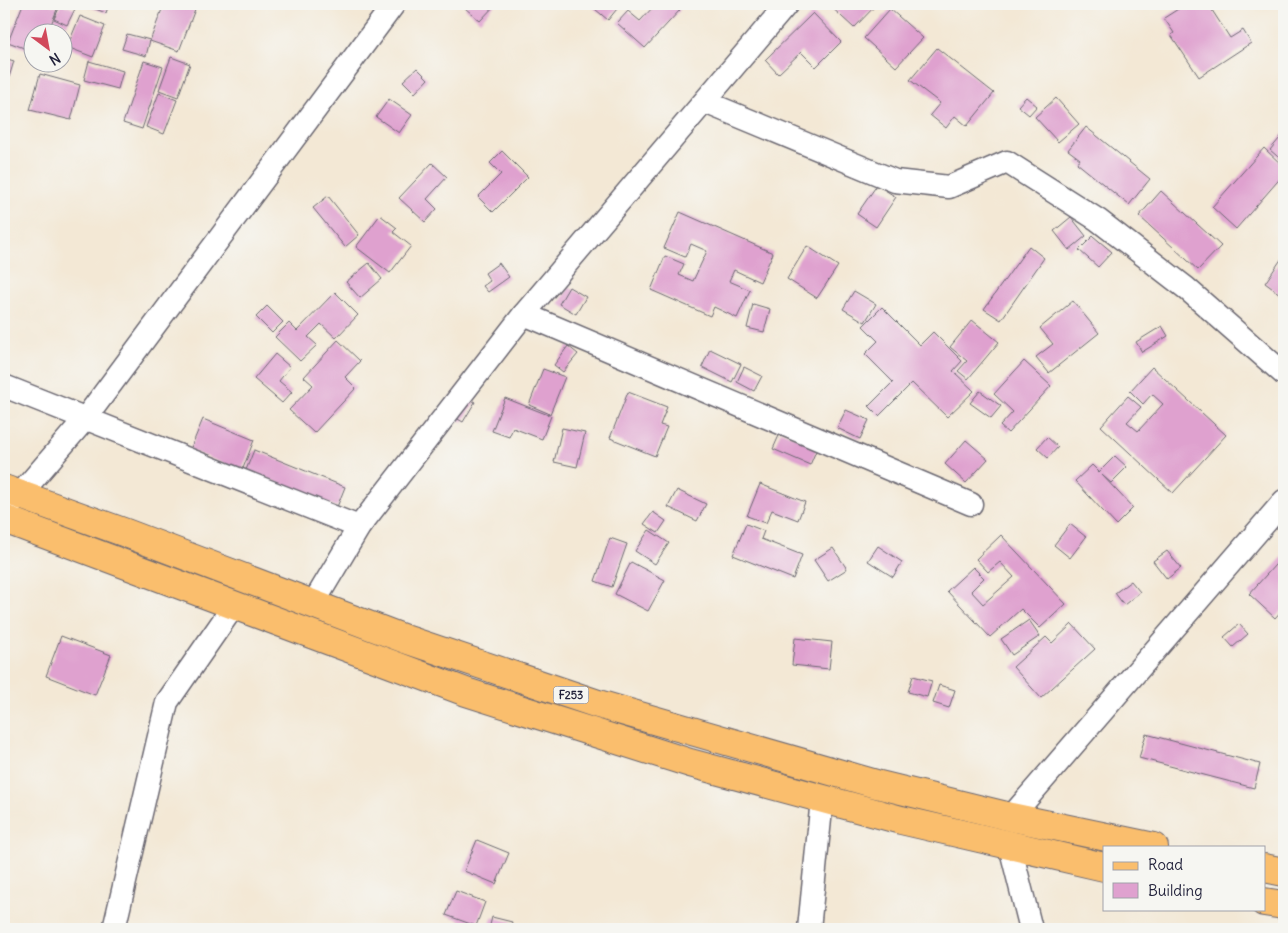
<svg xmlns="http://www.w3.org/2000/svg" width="1288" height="933" font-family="Delius,sans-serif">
  <rect width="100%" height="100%" fill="#f6f6f2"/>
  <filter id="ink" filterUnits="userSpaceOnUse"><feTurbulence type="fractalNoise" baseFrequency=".02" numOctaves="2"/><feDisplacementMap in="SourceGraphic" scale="10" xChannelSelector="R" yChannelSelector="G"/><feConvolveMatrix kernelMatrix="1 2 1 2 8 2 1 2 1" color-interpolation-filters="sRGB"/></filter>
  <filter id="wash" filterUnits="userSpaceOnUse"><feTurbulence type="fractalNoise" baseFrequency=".0096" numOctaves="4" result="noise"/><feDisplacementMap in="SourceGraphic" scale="20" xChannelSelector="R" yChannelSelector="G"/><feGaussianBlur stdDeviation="1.12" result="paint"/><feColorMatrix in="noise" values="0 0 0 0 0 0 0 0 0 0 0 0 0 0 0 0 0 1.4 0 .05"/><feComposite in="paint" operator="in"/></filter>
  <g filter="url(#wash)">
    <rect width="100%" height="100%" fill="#f3e8d5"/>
    <g id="blocks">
      <g fill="#dfa1cf">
        <path d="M4 4H8L4 19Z"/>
        <path d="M23 4H49L58 7 48 32H32V51L8 42Z"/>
        <path d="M61 4 75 9 67 25 54 19Z"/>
        <path d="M82 4H109L106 13Z"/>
        <path d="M164 4H197L179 51 150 41Z"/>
        <path d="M469 4H496L480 21 465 8Z"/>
        <path d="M589 4H621L608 20Z"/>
        <path d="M656 4H673L680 10 645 48 617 23 628 11 640 21Z"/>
        <path d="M828 4H877L854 28Z"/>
        <path d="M1186 4H1208L1230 38 1243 30 1251 43 1199 77 1171 35 1174 33 1164 18Z"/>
        <path d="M890 9 923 38 896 67 864 38Z"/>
        <path d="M813 13 841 42 816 67 801 52 778 74 765 60Z"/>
        <path d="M80 16 105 26 93 57 67 47Z"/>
        <path d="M127 34 150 40 146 56 122 49Z"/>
        <path d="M937 48 994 93 967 126 955 116 946 128 930 115 940 103 910 80Z"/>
        <path d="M171 57 190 64 178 97 159 90Z"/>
        <path d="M4 58 14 61 6 87 4 86Z"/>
        <path d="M89 61 123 71 118 89 84 80Z"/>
        <path d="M144 61 163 67 142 129 123 123Z"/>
        <path d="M417 68 428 79 415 93 403 81Z"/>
        <path d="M40 74 80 85 71 120 30 110Z"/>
        <path d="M159 93 177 100 164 134 146 127Z"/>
        <path d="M1026 97 1037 106 1029 115 1018 106Z"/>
        <path d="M1056 98 1079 124 1058 142 1035 117Z"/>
        <path d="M389 99 412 115 399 133 376 117Z"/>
        <path d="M1086 127 1150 179 1129 205 1077 163 1080 159 1068 150Z"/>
        <path d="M1284 133V162L1270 150Z"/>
        <path d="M1264 148 1284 167V174L1236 229 1212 207Z"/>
        <path d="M502 151 528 177 493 212 478 197 501 174 490 163Z"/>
        <path d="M432 163 447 177 427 199 437 209 425 222 399 198Z"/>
        <path d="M877 185 896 197 876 227 857 214Z"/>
        <path d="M1161 191 1221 246 1198 270 1139 216Z"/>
        <path d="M328 196 359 235 345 247 313 208Z"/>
        <path d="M680 212 773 253 760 282 734 270 729 281 750 290 737 318 714 307 710 316 651 290 665 256 684 264 679 275 693 281 707 251 691 244 685 257 664 248Z"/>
        <path d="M380 215 397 228 393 232 411 246 390 273 356 247Z"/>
        <path d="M1071 217 1086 236 1069 250 1054 231Z"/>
        <path d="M1093 236 1112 252 1098 267 1079 250Z"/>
        <path d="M807 246 838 266 817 298 787 279Z"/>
        <path d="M1029 246 1044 258 1001 320 984 309Z"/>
        <path d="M1284 255V297L1265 283Z"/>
        <path d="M369 263 382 279 360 298 346 282Z"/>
        <path d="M499 263 509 277 488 292 483 286 490 281 485 273Z"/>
        <path d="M569 287 586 297 576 314 559 304Z"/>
        <path d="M854 291 876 304 865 322 843 309Z"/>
        <path d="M335 292 358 315 336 338 321 324 308 337 317 345 300 361 275 337 289 323 297 331Z"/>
        <path d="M1073 301 1099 333 1049 373 1036 357 1053 344 1040 328Z"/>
        <path d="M753 304 770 309 764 332 747 328Z"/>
        <path d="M267 306 283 322 272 333 256 317Z"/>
        <path d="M882 307 920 345 933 332 962 361 953 371 974 391 947 417 912 383 879 416 869 406 893 382 865 354 878 341 863 326Z"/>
        <path d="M972 320 999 342 968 379 958 371 967 361 950 347Z"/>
        <path d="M1162 326 1168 336 1142 352 1136 342Z"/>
        <path d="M338 340 360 361 345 377 356 388 314 433 289 410 313 385 304 377Z"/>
        <path d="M568 346 578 354 563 372 554 365Z"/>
        <path d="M710 349 741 364 732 382 702 367Z"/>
        <path d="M275 354 290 367 279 381 292 392 282 403 254 379Z"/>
        <path d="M1024 361 1051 386 1008 433 1000 426 1013 412 994 394Z"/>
        <path d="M744 367 762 376 754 391 737 382Z"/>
        <path d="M1152 367 1226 435 1173 493 1101 426 1128 396 1141 407 1127 422 1138 431 1163 404 1152 394 1143 404 1130 391Z"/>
        <path d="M543 369 565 377 550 414 529 405Z"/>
        <path d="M980 391 1001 406 991 418 970 403Z"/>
        <path d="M628 392 667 407 660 425 667 427 655 456 610 438Z"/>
        <path d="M461 394 475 402 463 422 449 414Z"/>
        <path d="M505 398 551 416 542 439 513 428 509 437 492 431Z"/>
        <path d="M846 410 869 420 860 439 837 428Z"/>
        <path d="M203 419 254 440 242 471 190 450Z"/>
        <path d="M562 428 585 433 577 467 554 462Z"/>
        <path d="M781 431 818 446 810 465 773 449Z"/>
        <path d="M1047 437 1058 447 1048 458 1037 448Z"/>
        <path d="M966 440 988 459 966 483 945 464Z"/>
        <path d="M254 450 345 487 337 507 246 470Z"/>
        <path d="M1115 456 1127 467 1111 483 1102 475 1133 508 1116 525 1075 481 1092 465 1099 472Z"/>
        <path d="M760 484 805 502 798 520 772 510 766 523 747 516Z"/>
        <path d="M677 490 706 504 697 521 668 507Z"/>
        <path d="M653 512 666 521 658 533 644 524Z"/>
        <path d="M746 524 764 531 761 539 802 555 793 579 733 555Z"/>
        <path d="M1070 524 1086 537 1070 558 1054 545Z"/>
        <path d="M649 530 669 543 655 564 635 551Z"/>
        <path d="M1001 535 1066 604 1040 628 1021 609 990 637 947 591 973 567 984 578 971 591 983 604 1014 577 1000 562 988 572 976 559Z"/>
        <path d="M610 538 627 544 612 587 595 581Z"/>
        <path d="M878 546 902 562 893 577 868 561Z"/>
        <path d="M833 548 847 569 828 581 814 560Z"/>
        <path d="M1167 551 1181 568 1167 579 1153 561Z"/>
        <path d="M1284 555V608L1275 618 1249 594Z"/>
        <path d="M631 562 665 580 648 611 615 594Z"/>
        <path d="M1131 581 1140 592 1124 605 1115 593Z"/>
        <path d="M1029 620 1040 636 1012 655 1001 639Z"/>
        <path d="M1072 624 1095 649 1041 698 1013 667 1046 637 1052 643Z"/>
        <path d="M1239 624 1248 634 1233 647 1224 637Z"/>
        <path d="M61 636 111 655 95 695 46 676Z"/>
        <path d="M795 638 832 642 829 669 792 665Z"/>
        <path d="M913 676 932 681 927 697 908 692Z"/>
        <path d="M939 685 955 690 949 708 933 703Z"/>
        <path d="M1146 734 1260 764 1254 788 1139 758Z"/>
        <path d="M477 840 509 853 496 884 464 871Z"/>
        <path d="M456 891 485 902 476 926 446 915Z"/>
        <path d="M492 917 512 922 510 929H489Z"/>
      </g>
    </g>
  </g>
  <g filter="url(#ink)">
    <use href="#blocks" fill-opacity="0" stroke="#6b6771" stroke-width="1"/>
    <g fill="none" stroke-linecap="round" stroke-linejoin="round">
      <defs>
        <g id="minor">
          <path d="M705 102 895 181 949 187 1007 162 1098 220 1186 288 1284 374"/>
          <path d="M524 314 971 504"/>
          <path d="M4 386 359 527"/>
          <path d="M4 513 85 419 394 4"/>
          <path d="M313 604 359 527 524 314 787 4"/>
          <path d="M1011 817 1284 501"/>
          <path d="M1010 846 1031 929"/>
          <path d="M114 929 167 702 235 604"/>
          <path d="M809 929 822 799"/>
        </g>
        <g id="primary">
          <path d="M4 489 126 533 405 639 598 704 876 784 1011 817 1154 847"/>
          <path d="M4 519 466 692 690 763 901 820 1104 867"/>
          <path d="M1264 868 1284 872"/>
          <path d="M1264 902 1284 905"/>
        </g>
      </defs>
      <use href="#minor" stroke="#6b6771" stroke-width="25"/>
      <use href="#primary" stroke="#6b6771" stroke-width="30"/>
      <use href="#minor" stroke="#fff" stroke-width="22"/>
      <use href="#primary" stroke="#fabe6d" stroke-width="28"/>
    </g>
  </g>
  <g text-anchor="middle" stroke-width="4" stroke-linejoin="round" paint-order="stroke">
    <rect fill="#f6f6f2" stroke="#626272" stroke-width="1" x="553.5" y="686.5" width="35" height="17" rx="4"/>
    <g font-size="11" font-weight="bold" fill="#22223b">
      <text x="571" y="699">F253</text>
    </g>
  </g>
  <rect width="1288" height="933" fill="none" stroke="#f6f6f2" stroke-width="20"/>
  <rect x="1103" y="846" width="162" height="65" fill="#f6f6f2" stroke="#a1a1a9"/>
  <rect x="1113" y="862" width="25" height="8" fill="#fabe6d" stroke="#a1a1a9"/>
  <text x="1148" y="870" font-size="15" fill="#22223b">Road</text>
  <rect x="1113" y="883" width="25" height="15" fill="#dfa1cf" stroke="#a1a1a9"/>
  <text x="1148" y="896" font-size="15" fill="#22223b">Building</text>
  <g transform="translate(48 48) rotate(148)"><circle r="24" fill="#f6f6f2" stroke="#a1a1a9"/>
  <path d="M0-4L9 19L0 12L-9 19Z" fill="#d1495b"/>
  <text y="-8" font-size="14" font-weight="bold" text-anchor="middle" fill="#22223b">N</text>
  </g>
</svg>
